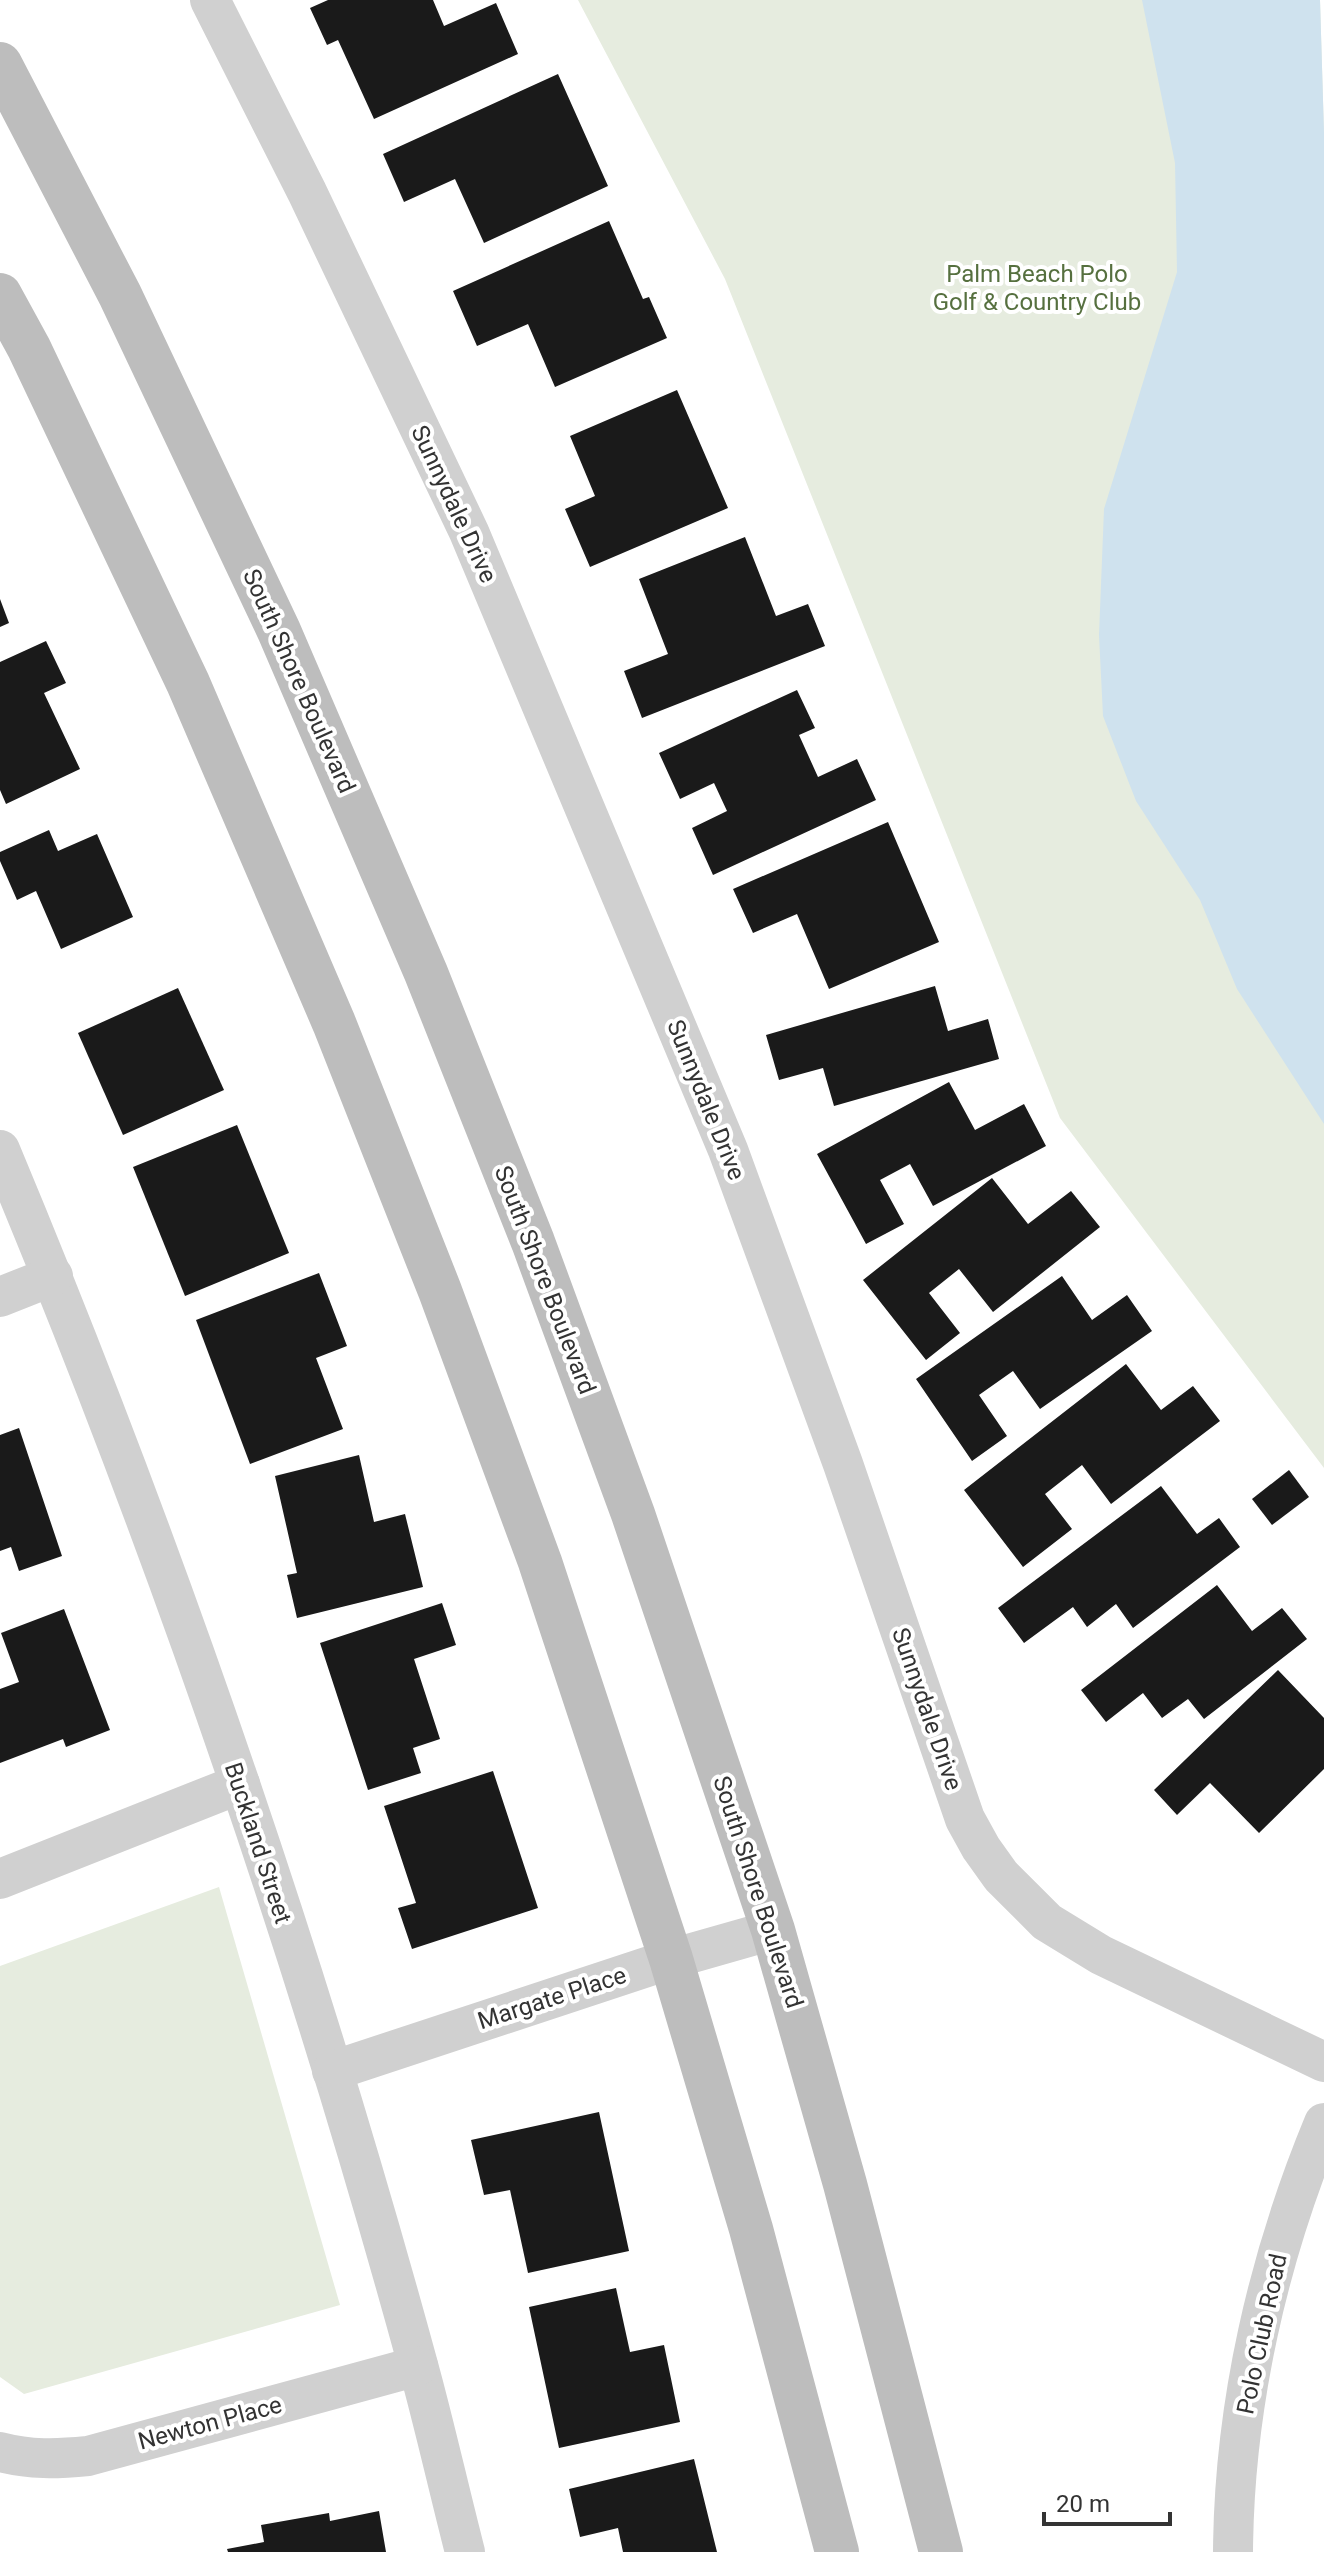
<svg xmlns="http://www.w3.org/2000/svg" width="1324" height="2552" font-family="Roboto,sans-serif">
  <rect width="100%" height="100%" fill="#fff"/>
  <g fill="#e6ecdf">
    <path d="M578 0H1320L1324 133V1468L1060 1118 725 279Z"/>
    <path d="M219 1887 340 2305 24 2394 0 2377V1966Z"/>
  </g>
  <path fill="#cfe2ee" d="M1142 0H1320L1324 133V1124L1237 989 1200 900 1136 801 1103 716 1099 635 1104 509 1177 272 1175 163Z"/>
  <g fill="#1a1a1a">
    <path d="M328 0H433L444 26 496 3 518 54 374 119 338 40 327 45 310 8Z"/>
    <path d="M558 74 608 186 484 243 455 179 404 202 383 154Z"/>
    <path d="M609 221 643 299 649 297 667 338 555 387 528 324 477 346 453 291Z"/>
    <path d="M677 390 728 508 590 567 565 509 595 496 570 436Z"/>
    <path d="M745 537 776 616 808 604 825 646 642 718 624 671 668 654 639 579Z"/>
    <path d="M0 599 9 623 0 627Z"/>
    <path d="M46 641 66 683 44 693 80 769 6 804 0 790V662Z"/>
    <path d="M797 690 815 728 799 735 818 777 857 759 876 800 713 875 692 828 727 811 714 783 680 799 659 753Z"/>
    <path d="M888 822 939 942 829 989 797 914 753 933 733 889Z"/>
    <path d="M49 830 58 851 97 834 133 917 61 949 36 891 17 900 0 861V852Z"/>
    <path d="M935 986 948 1031 988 1019 999 1059 834 1106 823 1068 779 1080 766 1035Z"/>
    <path d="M178 988 224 1090 123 1135 78 1033Z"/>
    <path d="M949 1082 975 1130 1024 1104 1046 1146 933 1206 910 1164 880 1180 904 1224 866 1244 817 1154Z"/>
    <path d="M237 1125 289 1253 185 1296 133 1167Z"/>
    <path d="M992 1178 1028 1224 1071 1191 1100 1227 993 1312 959 1269 929 1293 960 1333 926 1360 863 1280Z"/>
    <path d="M319 1273 347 1346 316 1358 343 1429 250 1464 196 1320Z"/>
    <path d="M1062 1276 1092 1320 1127 1295 1152 1331 1040 1409 1013 1371 979 1395 1007 1436 972 1461 916 1379Z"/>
    <path d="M1126 1364 1161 1410 1193 1386 1220 1421 1111 1504 1082 1465 1045 1494 1072 1529 1023 1567 964 1490Z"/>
    <path d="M19 1428 62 1556 19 1571 11 1547 0 1551V1435Z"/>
    <path d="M359 1455 374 1522 405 1514 423 1587 297 1618 287 1575 297 1573 275 1476Z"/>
    <path d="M1289 1470 1309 1497 1272 1525 1252 1499Z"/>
    <path d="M1161 1486 1197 1534 1219 1518 1240 1547 1133 1628 1116 1604 1087 1627 1073 1607 1024 1643 998 1608Z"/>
    <path d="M1217 1585 1252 1631 1282 1608 1307 1639 1204 1719 1188 1699 1162 1718 1143 1693 1106 1722 1081 1690Z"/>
    <path d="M442 1603 456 1645 414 1659 440 1739 413 1748 421 1773 368 1790 320 1643Z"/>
    <path d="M64 1609 110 1730 66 1747 63 1739 0 1763V1689L19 1682 1 1633Z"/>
    <path d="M1278 1670 1324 1718V1769L1259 1833 1210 1783 1177 1815 1154 1790Z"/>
    <path d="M493 1771 538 1908 412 1949 398 1908 416 1903 384 1806Z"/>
    <path d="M599 2112 629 2251 528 2273 510 2190 484 2195 471 2140Z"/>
    <path d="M616 2288 630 2352 664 2345 680 2422 559 2448 529 2307Z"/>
    <path d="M694 2459 717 2552H623L618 2528 580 2537 569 2489Z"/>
    <path d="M379 2511 386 2552H228L227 2549 264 2542 261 2525 329 2513 330 2521Z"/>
  </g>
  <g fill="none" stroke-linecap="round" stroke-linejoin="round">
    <g stroke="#d0d0d0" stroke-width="40">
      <path d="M210 0 307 192 469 532 728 1150 843 1464 965 1819 981 1848 1001 1876 1047 1922 1101 1955 1324 2062"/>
      <path d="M0 1150C165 1545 305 1952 418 2365 435 2427 449 2490 465 2552"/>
      <path d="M0 1297 53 1276"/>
      <path d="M0 1879 240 1784"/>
      <path d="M332 2071 671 1959 773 1930"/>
      <path d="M0 2452C30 2460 57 2459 88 2456L418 2366"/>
      <path d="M1233 2552C1234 2405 1268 2258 1324 2123"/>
    </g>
    <g stroke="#bdbdbd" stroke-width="44">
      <path d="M0 64 120 295 279 631 426 973 533 1242 633 1514 773 1930 845 2184 941 2552"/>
      <path d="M0 295 29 348 188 683 334 1023 440 1291 540 1562 671 1959 751 2229 837 2552"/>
    </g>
  </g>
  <g text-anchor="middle" stroke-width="8" stroke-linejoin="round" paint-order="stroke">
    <g font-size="24" fill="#56703f" stroke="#fff">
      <text x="1037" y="282">Palm Beach Polo<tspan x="1037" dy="28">Golf &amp; Country Club</tspan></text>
    </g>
    <g font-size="24" fill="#333" stroke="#fff">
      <text transform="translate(454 504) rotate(65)" y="8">Sunnydale Drive</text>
      <text transform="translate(299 681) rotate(66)" y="8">South Shore Boulevard</text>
      <text transform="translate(706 1100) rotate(68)" y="8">Sunnydale Drive</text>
      <text transform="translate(545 1280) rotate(69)" y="8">South Shore Boulevard</text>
      <text transform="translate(927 1709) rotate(71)" y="8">Sunnydale Drive</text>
      <text transform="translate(258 1843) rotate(72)" y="8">Buckland Street</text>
      <text transform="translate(758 1892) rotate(72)" y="8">South Shore Boulevard</text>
      <text transform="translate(552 1998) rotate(-18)" y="8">Margate Place</text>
      <text transform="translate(1262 2334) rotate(-78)" y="8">Polo Club Road</text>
      <text transform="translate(210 2423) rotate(-15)" y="8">Newton Place</text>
    </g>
  </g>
  <path d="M1044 2512v12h126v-12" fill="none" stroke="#333333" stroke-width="4"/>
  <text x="1056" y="2512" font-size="24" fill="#333333" stroke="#ffffff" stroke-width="6" paint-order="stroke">20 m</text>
</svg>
